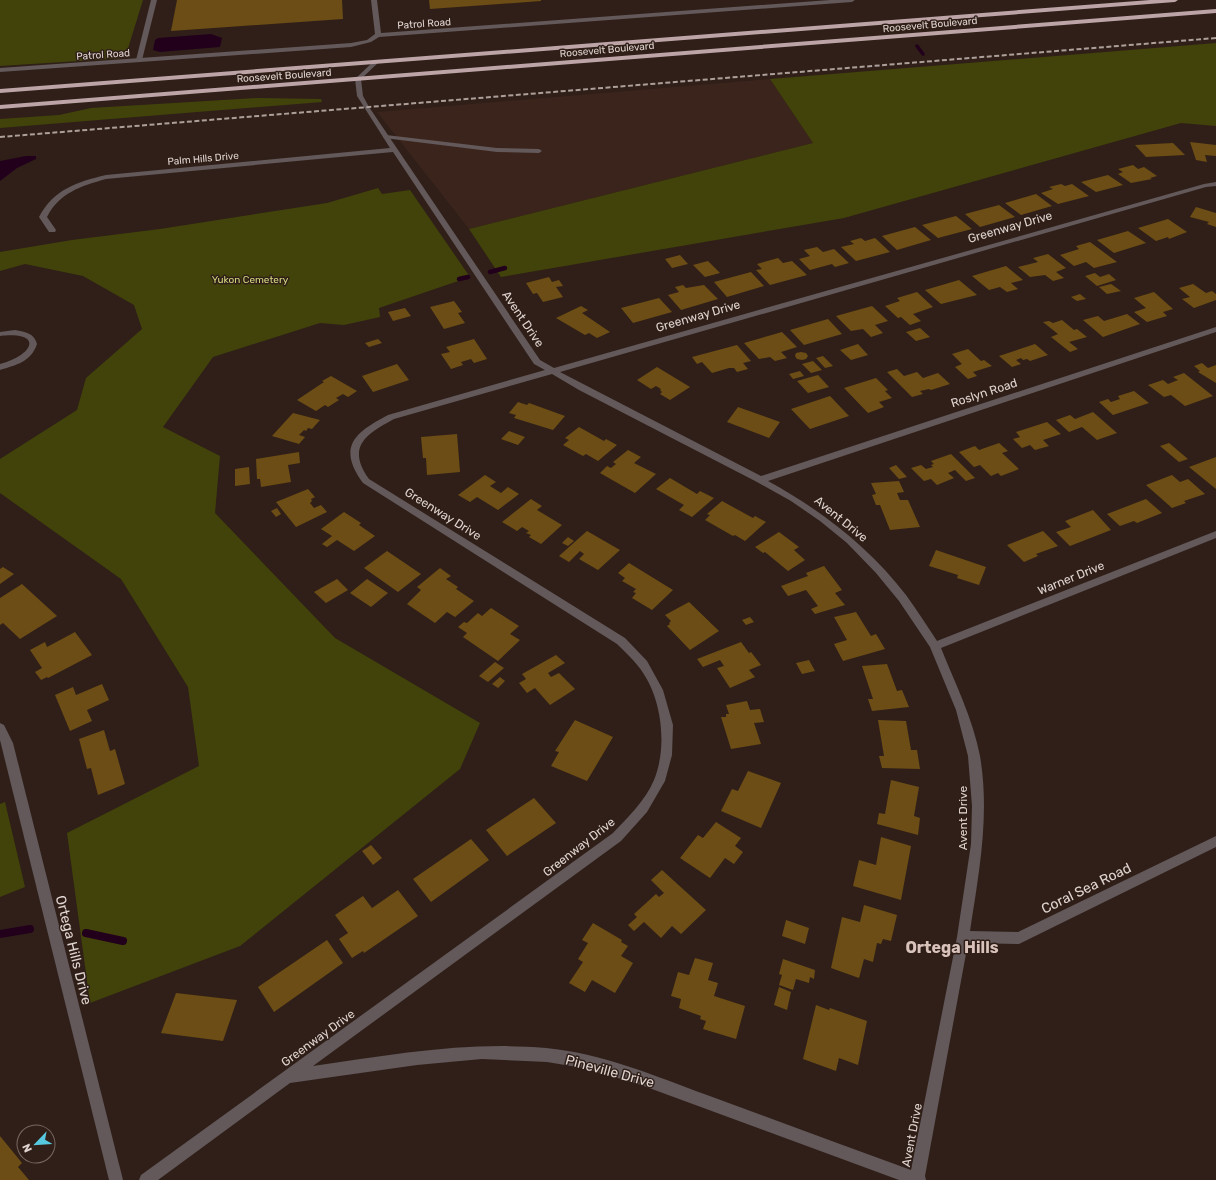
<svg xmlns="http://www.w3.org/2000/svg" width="1216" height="1180" font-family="Rubik,sans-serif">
  <rect width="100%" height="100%" fill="#2f1f18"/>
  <path fill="#3b241b" d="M770 79 813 143 469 229 377 112Z"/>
  <g fill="#41430a">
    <path d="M0 0H143L125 58 0 66Z"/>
    <path d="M1216 43V126L1181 123 844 218 501 277 469 229 813 143 770 79Z"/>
    <path d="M257 98 321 99 322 102 0 128V119L59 115 91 108Z"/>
    <path d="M378 188 382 194 410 190 470 277 379 308 380 317 344 325 320 323 213 357 163 427 220 456 215 513 335 638 480 723 460 769 240 946 90 1003 67 833 199 766 188 687 121 579 0 493V459L77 410 86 378 142 329 134 305 83 276 25 264 0 271V252L72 240 160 229 327 203Z"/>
    <path d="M5 802 25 887 0 897V804Z"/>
  </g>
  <g fill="#22001c">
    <path d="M211 34 222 38 220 47 160 52 153 50 155 40 158 38Z"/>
    <path d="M26 156H36V159L17 168 0 181V161Z"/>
  </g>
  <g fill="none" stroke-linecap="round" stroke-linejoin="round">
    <path stroke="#22001c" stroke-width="3.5" d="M917 46 923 54"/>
    <g stroke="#22001c" stroke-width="4.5">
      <path d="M490 272 505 268"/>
      <path d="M459 279 468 277"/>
    </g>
    <g stroke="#22001c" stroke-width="8">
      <path d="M86 933 123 941"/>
      <path d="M0 934 30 929"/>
    </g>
  </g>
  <g fill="#6c4d15">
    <path d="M177 0H342L343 19 171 31Z"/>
    <path d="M429 0H541V1L430 9Z"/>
    <path d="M1190 142 1216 145V156L1205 155 1207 162 1196 160Z"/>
    <path d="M1173 143 1185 155 1146 157 1135 145Z"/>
    <path d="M1133 165 1138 169 1144 167 1157 176 1150 178 1152 179 1131 183 1118 174 1123 172 1118 169Z"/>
    <path d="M1108 175 1123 185 1096 192 1081 182Z"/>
    <path d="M1061 184 1065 186 1072 184 1089 196 1058 204 1041 193 1053 189 1049 187Z"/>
    <path d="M1036 194 1052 206 1021 215 1005 203Z"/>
    <path d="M999 205 1015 217 980 227 965 214Z"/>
    <path d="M1196 207 1216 213V227L1207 224 1209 222 1190 217Z"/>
    <path d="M956 216 972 229 938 238 922 225Z"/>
    <path d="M1168 219 1187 232 1169 239 1168 237 1156 241 1138 228Z"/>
    <path d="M915 227 931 240 897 250 882 236Z"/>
    <path d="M1128 231 1146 243 1114 253 1097 240Z"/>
    <path d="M861 238 865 241 875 238 890 252 856 261 841 247 854 244 850 241Z"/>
    <path d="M1090 242 1117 262 1094 268 1086 262 1074 266 1060 255 1079 249 1076 246Z"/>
    <path d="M817 247 823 252 834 249 849 263 835 267 832 264 810 270 799 259 810 256 804 250Z"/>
    <path d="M1048 254 1066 268 1056 272 1064 278 1053 281 1045 275 1030 277 1018 267 1038 262 1033 258Z"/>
    <path d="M680 255 688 264 672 268 665 259Z"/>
    <path d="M778 258 783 263 792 261 807 275 770 285 756 270 762 269 757 264Z"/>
    <path d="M708 261 720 273 705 277 693 265Z"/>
    <path d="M1006 266 1023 280 1011 283 1018 289 1007 292 1000 287 989 290 972 276Z"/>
    <path d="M751 272 764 286 727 297 714 282Z"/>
    <path d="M1095 273 1100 277 1109 274 1116 280 1097 286 1085 276Z"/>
    <path d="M549 277 552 282 559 280 563 286 556 287 563 297 543 302 537 293 533 294 526 283Z"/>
    <path d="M959 280 977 295 941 304 925 290Z"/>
    <path d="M1111 284 1121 291 1107 294 1099 287Z"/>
    <path d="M1193 284 1206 293 1212 291 1216 294V300L1194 308 1182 299 1190 297 1179 288Z"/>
    <path d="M683 285 686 288 704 285 718 299 681 310 668 295 679 292 675 287Z"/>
    <path d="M917 292 933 307 913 314 921 321 910 325 901 317 898 318 885 306 900 301 897 298Z"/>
    <path d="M1154 292 1173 309 1163 312 1167 316 1147 322 1134 312 1146 308 1134 298Z"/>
    <path d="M1080 294 1086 299 1077 301 1071 297Z"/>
    <path d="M659 298 672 312 633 323 621 308Z"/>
    <path d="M454 301 462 312 458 313 465 323 444 329 430 307Z"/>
    <path d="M581 306 588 310 582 313 610 332 597 338 589 333 585 335 556 318Z"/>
    <path d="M872 306 888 321 875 325 883 333 871 337 863 329 851 331 836 316Z"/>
    <path d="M405 308 411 316 393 321 388 312Z"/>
    <path d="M1127 314 1140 324 1103 337 1083 320 1098 316 1104 321Z"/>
    <path d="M828 319 842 334 804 345 790 330Z"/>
    <path d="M1062 320 1074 330 1077 329 1087 337 1069 342 1078 349 1070 352 1051 337 1058 334 1043 322 1049 321 1053 323Z"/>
    <path d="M920 328 930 337 916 341 906 332Z"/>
    <path d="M782 332 797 347 781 352 787 358 775 361 770 357 759 359 744 343Z"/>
    <path d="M378 339 382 343 369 347 365 343Z"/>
    <path d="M474 339 487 359 474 363 471 359 461 362 463 365 451 369 441 354 450 352 446 347Z"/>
    <path d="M858 344 868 355 851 360 840 350Z"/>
    <path d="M1035 344 1048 355 1030 361 1027 359 1023 360 1021 358 1016 360 1021 364 1012 367 999 356Z"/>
    <path d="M737 345 751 361 743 363 748 369 737 372 734 368H729L712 373 702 362 697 364 692 357Z"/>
    <path d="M968 349 981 361 984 360 992 366 973 372 977 376 968 379 955 367 962 364 952 354Z"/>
    <path d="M801 352 806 353 808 356 806 359 802 360 797 359 795 356 796 353Z"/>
    <path d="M823 356 833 366 825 368 816 358Z"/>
    <path d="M813 361 822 370 811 373 802 364Z"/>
    <path d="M1202 363 1208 368 1216 365V383L1198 372 1200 371 1194 366Z"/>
    <path d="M397 364 409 380 373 392 362 376Z"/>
    <path d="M657 367 690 387 670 400 660 394 662 392 660 390 661 389 656 386 651 389 637 380Z"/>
    <path d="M897 369 904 376 917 372 923 378 938 373 950 384 931 390 929 389 920 391 923 394 912 397 887 372Z"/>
    <path d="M800 371 804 376 793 379 789 374Z"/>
    <path d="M1184 373 1213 396 1185 406 1171 395 1164 397 1148 385 1163 380 1168 384 1178 380 1173 377Z"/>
    <path d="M818 375 829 387 808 393 797 381Z"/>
    <path d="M331 376 357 391 348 397 343 394 336 398 339 400 328 407 325 405 316 411 297 400 324 382 322 381Z"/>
    <path d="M876 378 888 390 885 391 892 398 879 402 884 407 868 413 844 388Z"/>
    <path d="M1134 391 1149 403 1113 415 1099 402 1108 399 1111 402 1120 399 1118 396Z"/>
    <path d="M830 396 849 416 810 429 791 409Z"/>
    <path d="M518 402 527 405 529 403 565 416 553 430 514 418 516 415 509 413Z"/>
    <path d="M738 407 780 422 769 438 727 422Z"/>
    <path d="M1093 412 1117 433 1097 440 1082 427 1069 432 1056 420 1070 415 1075 419Z"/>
    <path d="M293 413 320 420 312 429 308 428 306 431 304 430 299 435 305 437 299 444 272 436Z"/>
    <path d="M1047 422 1061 434 1043 440 1049 446 1035 450 1030 445 1022 448 1013 439 1020 437 1016 432Z"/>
    <path d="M579 427 604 441 606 439 617 445 598 461 586 454 583 456 563 445 569 440 565 438Z"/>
    <path d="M509 431 525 437 518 445 501 439Z"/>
    <path d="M457 434 460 472 427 475 426 458H423L421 437Z"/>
    <path d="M999 443 1008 451 1002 453 1019 469 1001 476 998 473 991 476 980 465 974 467 959 452 975 446 979 450Z"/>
    <path d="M1169 443 1188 459 1179 462 1160 446Z"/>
    <path d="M628 450 641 457 634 463 656 474 635 493 600 473 607 466 611 468 616 464 613 462Z"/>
    <path d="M299 452 300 463 288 465 291 482 261 487 260 479H257L256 459Z"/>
    <path d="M951 454 975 478 966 481 955 470 948 473 954 478 937 485 931 479 924 481 911 468 921 465 926 469 933 467 931 465 934 464 931 461Z"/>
    <path d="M1216 457V489L1189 467Z"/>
    <path d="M896 465 907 477 899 479 889 468Z"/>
    <path d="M249 467 250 484 235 486V469Z"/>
    <path d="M485 475 496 482 490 486 501 493 508 487 519 494 498 510 477 497 470 502 458 495Z"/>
    <path d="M1172 475 1180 482 1188 479 1205 494 1184 501 1186 503 1172 508 1146 485Z"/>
    <path d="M670 478 697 494 700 491 714 498 692 517 679 510 684 505 656 489Z"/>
    <path d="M899 481 904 492 897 493 900 500H908L920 527 890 530 880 505H876L872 495 876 494 871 483Z"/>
    <path d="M308 489 315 497 311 499 312 501 310 503 314 508 321 505 327 512 296 527 276 502Z"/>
    <path d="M531 499 542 506 537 510 562 525 541 544 529 537 531 535 526 533 529 531 522 527 517 531 502 522Z"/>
    <path d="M1146 499 1162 513 1137 523 1134 521 1120 526 1107 514Z"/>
    <path d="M722 501 753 518 755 516 766 522 745 541 735 535 733 536 705 520 710 515 707 514Z"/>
    <path d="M277 508 281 514 276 517 271 511Z"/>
    <path d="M1093 510 1111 530 1070 546 1056 532 1071 527 1065 521Z"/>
    <path d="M344 512 361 523 359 525 375 536 354 551 337 540 327 547 322 544 332 536 321 529Z"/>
    <path d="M587 531 620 550 598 570 579 559 584 554 580 551 569 562 559 556Z"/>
    <path d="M1043 531 1058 546 1036 554 1038 556 1024 562 1007 545Z"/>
    <path d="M779 532 799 547 794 550 805 560 788 571 765 552 763 553 755 547Z"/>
    <path d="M568 537 574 541 568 546 562 543Z"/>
    <path d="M936 550 986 567 979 585 957 578 958 575 929 566Z"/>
    <path d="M387 551 421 574 398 592 364 568Z"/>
    <path d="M629 563 673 590 652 610 632 598 636 593 633 592 636 589 622 581 625 578 618 573Z"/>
    <path d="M824 566 842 590 835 593 845 605 815 614 811 609 818 606 806 590 788 596 781 586 808 576 806 573Z"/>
    <path d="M3 567 14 574 0 584V569Z"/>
    <path d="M440 568 451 576 446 579 458 587 456 589 474 601 455 617 447 612 435 623 407 604 421 590 417 587Z"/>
    <path d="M337 579 348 590 326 603 314 592Z"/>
    <path d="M367 579 388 593 371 607 350 593Z"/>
    <path d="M22 584 57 616 20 639 3 623 0 625V598Z"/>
    <path d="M689 602 719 631 690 650 667 626 670 624 669 623 671 621 665 615Z"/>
    <path d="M491 608 519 626 510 634 520 640 498 661 463 637 467 633 458 627 464 622 467 623 478 613 482 616Z"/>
    <path d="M856 612 871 636 876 634 885 649 843 661 834 644 847 640 834 617Z"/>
    <path d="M750 617 754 622 746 625 742 620Z"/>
    <path d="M75 632 92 655 48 678 47 677 41 680 35 672 42 668 30 650 45 642 47 647Z"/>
    <path d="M741 642 749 653 751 652 761 665 749 670 755 677 730 688 717 668 724 666 720 660 703 667 697 659Z"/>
    <path d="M556 655 565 663 548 673 551 677 559 673 575 689 550 705 535 688 527 693 519 683 526 679 522 674Z"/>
    <path d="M809 660 815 671 802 674 796 663Z"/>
    <path d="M495 662 504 668 488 682 479 676Z"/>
    <path d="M887 664 897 691 902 690 909 707 872 711 868 699H873L862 666Z"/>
    <path d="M500 677 505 681 498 688 492 684Z"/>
    <path d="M102 684 109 700 87 710 92 721 70 731 55 695 73 687 76 695Z"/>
    <path d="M747 701 750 710 760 709 764 722 754 723 761 744 731 749 721 717H726V714H729L726 705Z"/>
    <path d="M575 720 613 737 587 781 551 766 559 752 555 751Z"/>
    <path d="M878 720 906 721 911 750H917L920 769 882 768 879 756H884Z"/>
    <path d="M104 730 110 751 115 749 125 784 98 795 91 768 87 769 79 739Z"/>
    <path d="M748 771 781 783 761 828 721 811 732 789 738 791Z"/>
    <path d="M891 780 919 787 914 816 920 818 918 835 877 824 879 813 885 814Z"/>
    <path d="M534 798 556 823 507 856 486 830Z"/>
    <path d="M716 822 741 838 735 846 743 852 734 864 725 858 710 878 680 858 698 835 703 838Z"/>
    <path d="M881 837 911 846 901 900 853 886 859 860 876 865Z"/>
    <path d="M471 839 489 860 431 902 413 879Z"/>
    <path d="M371 845 382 858 373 865 362 851Z"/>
    <path d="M662 870 706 910 681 934 672 926 661 938 644 922 634 931 628 925 637 917 634 914 656 894 659 897 664 893 651 880Z"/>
    <path d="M398 890 418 916 364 953 363 951 352 958 339 939 348 933 335 915 363 896 372 908Z"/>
    <path d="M864 905 897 915 891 941 883 939 881 944 877 943 873 962 864 959 859 978 831 968 842 917 860 922Z"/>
    <path d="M786 920 809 928 805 944 782 936Z"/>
    <path d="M593 923 622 940 621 942 628 946 621 956 633 963 615 993 592 980 585 992 569 983 583 962 578 959 588 943 582 940Z"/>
    <path d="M327 940 343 963 274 1012 258 987Z"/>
    <path d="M695 958 713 963 708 980 718 983 714 996 745 1006 736 1039 703 1029 706 1021 700 1019 701 1016 679 1008 681 999 671 996 678 972 689 975Z"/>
    <path d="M783 959 815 970 814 979 810 977 809 983 796 979 793 990 779 985 782 975 779 974Z"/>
    <path d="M779 987 791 992 787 1010 774 1005Z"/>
    <path d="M176 993 237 1000 223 1041 161 1033Z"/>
    <path d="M816 1005 829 1010 830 1008 867 1021 858 1065 839 1058 836 1071 803 1059Z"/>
    <path d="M0 1136 22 1163 18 1167 29 1180H0Z"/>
  </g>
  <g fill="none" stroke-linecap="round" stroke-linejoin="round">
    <g fill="#63595a" fill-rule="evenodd">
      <path d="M151 0H157L142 60 139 62 136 60Z"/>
      <path d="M386 135 497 148 539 149 542 151 539 153 497 152 384 138 383 137Z"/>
    </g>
    <g fill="#63595a" fill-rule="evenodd">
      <path d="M371 0H377L381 33 830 0H855L852 2 379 37 371 42 351 47 0 72V68L351 43 367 40 375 34Z"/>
      <path d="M374 61 379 62 361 79 363 96 369 107 540 360 554 368 1204 184 1216 182V186L1206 187 560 372 761 476 1216 327V332L768 481C821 510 869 547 906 595 917 610 927 626 937 641L1216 531V538L941 648C955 683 973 719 980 756 990 815 979 873 970 931L1018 932 1216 836V847L1019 944 968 943 925 1176 926 1180H899L641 1085 618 1078 583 1068 547 1062 482 1059 417 1065 290 1083 158 1180H139L141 1175 613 833C628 817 645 801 654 780 668 746 662 695 638 666 632 658 624 651 617 644L363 483C337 447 354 433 388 415L545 370 534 364 393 152 106 179C81 186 59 193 47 217L56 230 55 232H49L39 217C54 189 77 182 106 175L390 148 357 96 355 79ZM552 374 579 390 757 482 791 501 820 521 847 543 876 573 899 601 930 647 956 710 968 756 972 806 971 844 957 937 911 1170C843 1145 775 1120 707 1095 655 1076 601 1053 546 1048 467 1041 391 1055 313 1066L621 841 647 812 665 781 672 755 673 725 663 690 647 661 625 638 369 479C346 447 366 434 394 419Z"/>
      <path d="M15 330C26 332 34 333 37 344 31 362 16 365 0 370V364C33 356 45 331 0 336V332Z"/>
      <path d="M0 723 4 725 13 743 123 1180H109L0 740Z"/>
    </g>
    <g fill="#bca4a7" fill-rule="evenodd">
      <path d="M1150 0H1178L1175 2 0 93V89Z"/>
      <path d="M1216 9V13L0 109V105Z"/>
    </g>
    <path stroke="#ada09b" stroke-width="2" stroke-dasharray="5 2.5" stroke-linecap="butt" d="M0 137 1216 38"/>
  </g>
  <g text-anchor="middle" stroke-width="3" stroke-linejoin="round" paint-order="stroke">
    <g font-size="10" fill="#e0d4d0" stroke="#2f1f18">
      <text transform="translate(424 23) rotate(-4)" y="4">Patrol Road</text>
      <text transform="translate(930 24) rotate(-5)" y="4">Roosevelt Boulevard</text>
      <text transform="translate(607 49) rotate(-5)" y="4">Roosevelt Boulevard</text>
      <text transform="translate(103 54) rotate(-4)" y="4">Patrol Road</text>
      <text transform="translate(284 75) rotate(-4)" y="4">Roosevelt Boulevard</text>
      <text transform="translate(203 158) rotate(-5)" y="4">Palm Hills Drive</text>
    </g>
    <g font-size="10" fill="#d3d880" stroke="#2f1f18">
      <text x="250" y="283">Yukon Cemetery</text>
    </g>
    <g font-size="12" fill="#e0d4d0" stroke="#2f1f18">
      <text transform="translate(1010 227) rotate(-16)" y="4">Greenway Drive</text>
      <text transform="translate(698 316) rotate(-16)" y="4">Greenway Drive</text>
      <text transform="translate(523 319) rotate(56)" y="4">Avent Drive</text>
      <text transform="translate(984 393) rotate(-18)" y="4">Roslyn Road</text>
      <text transform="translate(443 514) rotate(32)" y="4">Greenway Drive</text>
      <text transform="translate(841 519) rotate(39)" y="4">Avent Drive</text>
      <text transform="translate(1071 578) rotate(-22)" y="4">Warner Drive</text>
      <text transform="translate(963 818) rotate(-90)" y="4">Avent Drive</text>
      <text transform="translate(579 847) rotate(-38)" y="4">Greenway Drive</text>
      <text transform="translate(318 1038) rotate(-36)" y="4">Greenway Drive</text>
      <text transform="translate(912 1135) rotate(-79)" y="4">Avent Drive</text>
    </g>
    <g font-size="14" fill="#e0d4d0" stroke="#2f1f18">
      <text transform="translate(1086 888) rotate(-26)" y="5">Coral Sea Road</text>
      <text transform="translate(74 950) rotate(76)" y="5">Ortega Hills Drive</text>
      <text transform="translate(610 1071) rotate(15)" y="5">Pineville Drive</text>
    </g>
    <g font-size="16" font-weight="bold" fill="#d9c2b9" stroke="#2f1f18">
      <text x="952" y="953">Ortega Hills</text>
    </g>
  </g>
  <g transform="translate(36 1144) rotate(245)"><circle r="19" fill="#2f1f18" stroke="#766762"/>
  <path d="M0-3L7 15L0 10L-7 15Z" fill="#56c9e1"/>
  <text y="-6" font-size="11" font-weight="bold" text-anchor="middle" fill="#e0d4d0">N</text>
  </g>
</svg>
